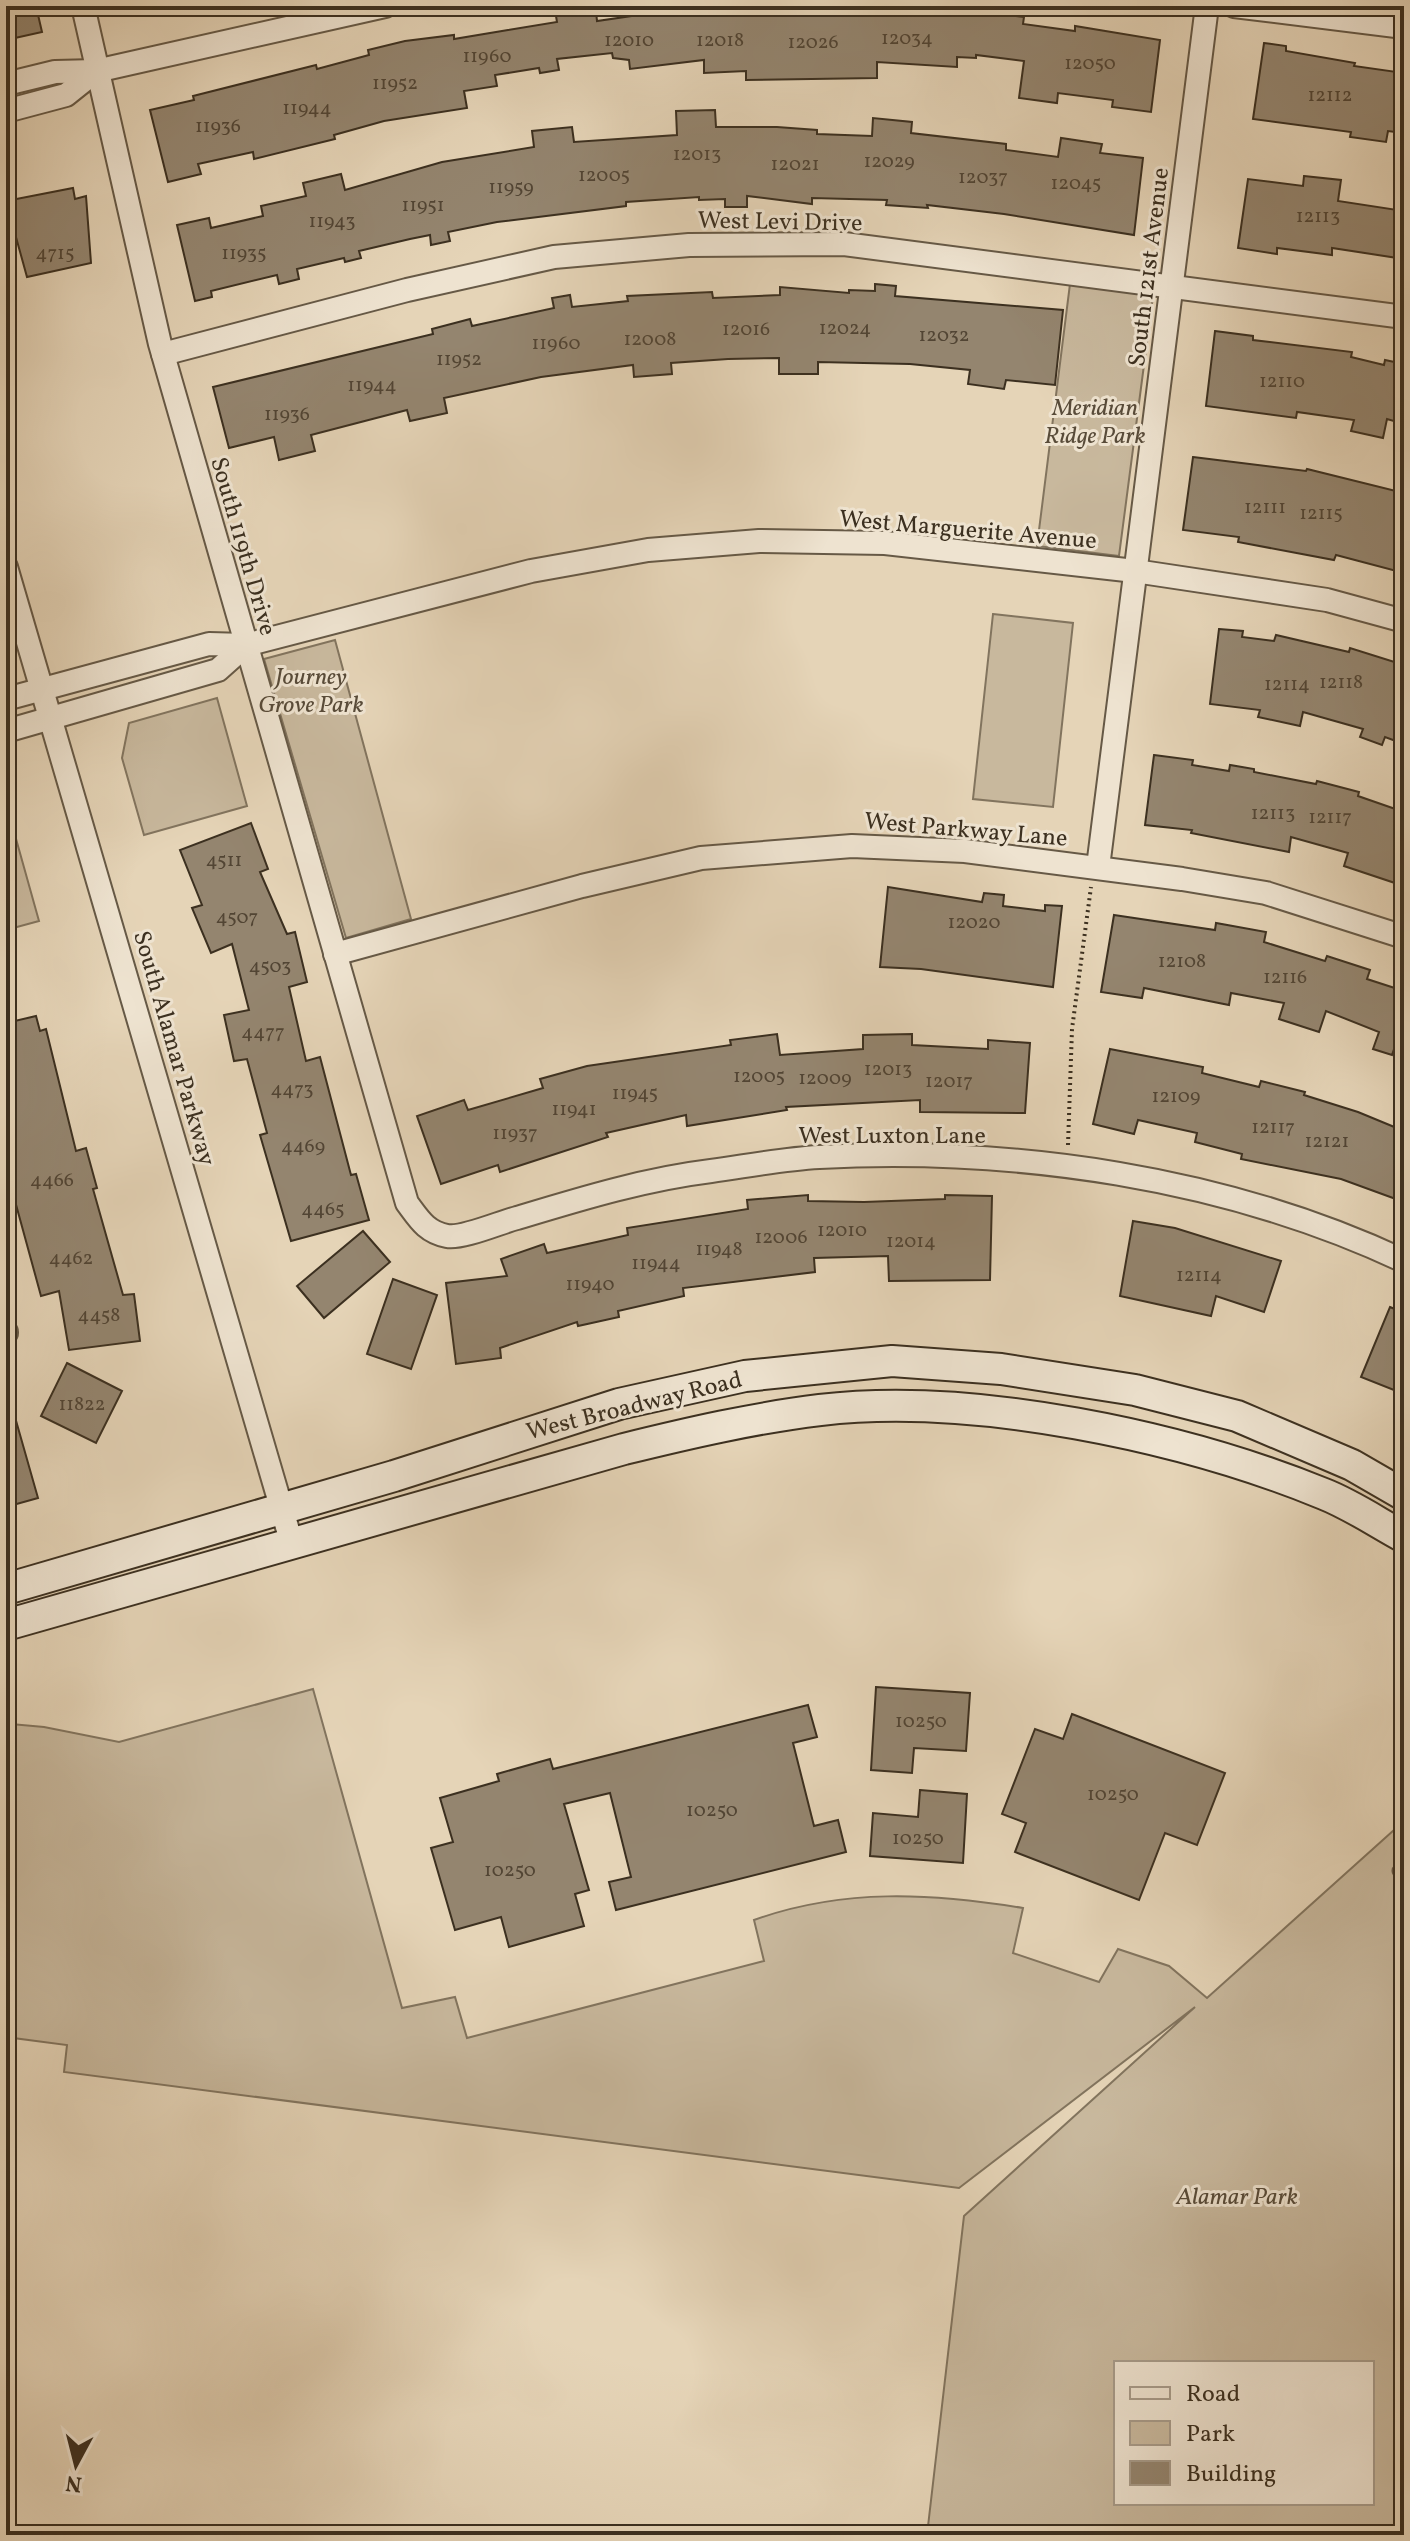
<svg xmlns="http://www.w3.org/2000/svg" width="1410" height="2541" font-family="Vollkorn,serif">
  <rect width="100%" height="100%" fill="#e5d4b7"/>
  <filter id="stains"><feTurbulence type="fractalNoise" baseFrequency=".0025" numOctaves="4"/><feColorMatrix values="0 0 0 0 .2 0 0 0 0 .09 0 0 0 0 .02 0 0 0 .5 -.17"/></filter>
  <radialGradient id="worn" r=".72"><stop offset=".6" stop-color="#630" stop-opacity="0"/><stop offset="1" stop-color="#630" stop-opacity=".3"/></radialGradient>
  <g fill="#c8b89d" stroke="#82745e" stroke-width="2" fill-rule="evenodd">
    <path d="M1070 284 1153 296 1119 556 1037 546Z"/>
    <path d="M993 614 1073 623 1053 807 973 799Z"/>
    <path d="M335 640 411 919 346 938 264 659Z"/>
    <path d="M217 698 247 806 144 835 122 758 129 723Z"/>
    <path d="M6 803 39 921 6 930Z"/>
    <path d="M313 1689 402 2008 455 1997 467 2038 764 1961 754 1920C843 1888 931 1893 1023 1908L1013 1953 1099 1982 1118 1949 1169 1966 1207 1998 1404 1821V2535H927L964 2216 1195 2007 959 2188 64 2072 67 2045 6 2037V1729L11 1724 44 1727 119 1742ZM1116 2363H1372V2503H1116Z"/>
  </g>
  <g fill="#94856f" stroke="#3c3020" stroke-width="2">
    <path d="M6 6H36L42 32 6 40Z"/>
    <path d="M700 6H891L913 8 912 13 953 16 954 6H980V12L1024 17 1023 24 1075 31V26L1160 40 1151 112 1112 107 1113 100 1058 93 1057 103 1019 98 1024 61 976 55V58L957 57V67L877 62V78L746 80V71L704 73V60L630 69 629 60 613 58 612 53 557 59 559 70 540 73 539 68 495 75 497 86 464 91 467 108 384 121 334 135 335 139 254 159 253 152 198 164 201 174 168 182 150 110 194 100 193 96 316 65 317 69 369 55 368 50 405 41 454 35V39L508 30 557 22 556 16 596 11 597 21Z"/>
    <path d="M1264 43 1286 46V51L1355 63 1354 66 1404 73V133L1388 131 1386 142 1350 137 1351 132 1253 119Z"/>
    <path d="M715 110 716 127H777L817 130V134L872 136 873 118 912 122 911 133 1006 144V150L1058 157 1061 138 1102 144 1100 153 1143 158 1134 235 1004 214 927 205 928 208 886 205 887 200 812 198V204L747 196V207H725V199L699 200V197L626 202V206L497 222 448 232 450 241 431 245 430 235 410 239 359 251 361 258 345 262 344 258 297 269 299 279 279 284 277 275 211 291 212 297 195 301 177 225 209 218 211 228 263 216 261 206 306 196 303 183 341 174 345 190 442 162 534 147 532 131 572 127 574 142 677 135 676 111Z"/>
    <path d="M1304 176 1341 180 1338 201 1404 211V259L1332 248V255L1277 248V254L1238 248 1248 179 1303 186Z"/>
    <path d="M73 188 75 199 86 196 91 263 27 277 6 201Z"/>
    <path d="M875 284 896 286 895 296 1063 310 1055 385 1006 380 1004 389 968 384 970 370 910 364 818 362V374H779V358L728 359 671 363 672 374 634 377 633 365 541 377 444 398 447 413 410 421 407 410 311 435 315 451 279 460 274 437 229 448 213 387 433 334 432 329 470 319 472 326 554 308 552 298 570 295 572 307 628 301 627 296 712 292 713 298 780 295V287L849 293V290L875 291Z"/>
    <path d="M1215 331 1253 336V340L1352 352 1351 357 1384 365 1385 360 1404 364V424L1387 419 1383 438 1351 431 1354 420 1297 412 1296 418 1206 406Z"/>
    <path d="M1193 457 1306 471 1307 469 1404 493V573L1336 555 1334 560 1238 542 1239 537 1183 530Z"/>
    <path d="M1219 629 1243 631 1242 637 1274 641 1276 635 1349 652 1350 648 1404 665V744L1385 737 1382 745 1360 737 1363 729 1303 712 1300 726 1258 717 1260 710 1210 704Z"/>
    <path d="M1154 755 1193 760 1192 765 1229 771 1230 765 1254 769V772L1316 784 1317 781 1359 792 1358 796 1404 812V886L1344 866 1348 853 1291 837 1289 852 1191 833 1192 830 1145 825Z"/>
    <path d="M251 823 268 869 260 872 287 934 295 932 307 982 289 987 306 1061 320 1057 351 1175 356 1174 369 1220 291 1241 260 1135 267 1133 247 1059 234 1061 224 1015 249 1010 232 944 211 953 192 908 202 905 180 850Z"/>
    <path d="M888 887 982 902 984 893 1004 895 1003 906 1045 911V905L1062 906 1053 987 921 969 880 967Z"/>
    <path d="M1114 915 1215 930 1216 923 1266 932 1264 942 1325 961 1327 956 1370 970 1367 979 1404 991V1020L1392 1055 1373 1049 1379 1032 1326 1011 1319 1032 1279 1019 1284 1003 1231 993 1229 1005 1144 988 1142 998 1101 992Z"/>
    <path d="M36 1016 40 1031 46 1029 76 1151 86 1148 97 1188 93 1189 123 1295 134 1294 140 1341 69 1350 59 1291 41 1296 6 1168V1023Z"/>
    <path d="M777 1034 780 1055 863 1049V1035L912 1034V1045L988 1049V1040L1030 1043 1025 1113 920 1112V1100L786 1107 787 1110 687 1126 686 1115 606 1133 608 1137 500 1172 498 1165 441 1184 417 1116 464 1100 468 1110 543 1088 540 1079 587 1066 731 1045 730 1040Z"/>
    <path d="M1110 1049 1203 1067 1202 1073 1259 1087 1261 1081 1305 1092 1304 1095 1358 1112 1404 1131V1202L1341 1179 1241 1159 1242 1154 1195 1142 1197 1133 1138 1120 1134 1134 1093 1124Z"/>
    <path d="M808 1195V1201L864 1202 945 1199V1195L992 1196 990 1280 889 1281 888 1256 814 1258 815 1272 683 1288 684 1296 618 1311 619 1317 578 1326 577 1322 500 1348 501 1358 456 1364 446 1283 507 1276 501 1259 544 1244 547 1253 628 1235 627 1228 748 1209 747 1200Z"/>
    <path d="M1133 1221 1175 1228 1281 1261 1264 1312 1216 1296 1211 1316 1120 1296Z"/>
    <path d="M363 1231 390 1262 324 1318 297 1286Z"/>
    <path d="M393 1279 437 1295 411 1369 367 1354Z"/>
    <path d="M1390 1307 1404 1313V1394L1361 1377Z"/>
    <path d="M67 1363 122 1391 96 1443 41 1416Z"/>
    <path d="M11 1403 38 1498 6 1507V1404Z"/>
    <path d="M876 1687 970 1693 966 1751 914 1748 912 1773 871 1770Z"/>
    <path d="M808 1705 817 1737 793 1743 814 1826 838 1820 846 1852 616 1910 609 1882 631 1877 610 1793 564 1804 589 1890 575 1894 584 1926 509 1947 501 1917 455 1930 431 1848 453 1842 440 1798 499 1781 497 1774 550 1759 553 1769Z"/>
    <path d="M1072 1714 1225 1773 1197 1845 1165 1833 1139 1900 1015 1852 1026 1823 1002 1814 1035 1729 1063 1739Z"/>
    <path d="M920 1790 967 1794 963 1863 870 1856 873 1813 918 1817Z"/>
  </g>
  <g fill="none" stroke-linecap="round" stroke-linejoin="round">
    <defs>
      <path id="lane" d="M1399 1871 1404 1877"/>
      <g id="street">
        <path d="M83 6 160 344 407 1203C419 1219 426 1232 447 1236 462 1239 501 1222 517 1218 580 1199 645 1179 711 1171 747 1166 783 1159 819 1157 1016 1147 1225 1177 1404 1261"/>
        <path d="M1234 6 1404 27"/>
        <path d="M6 84 55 72 96 71 385 6"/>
        <path d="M6 111 66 95 96 71"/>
        <path d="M163 354 407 290 554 257 689 245 844 244 1404 317"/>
        <path d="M6 567 292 1544"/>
        <path d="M6 699 209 644 246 645 531 571 648 550 759 541 885 543 1135 571 1327 600 1404 621"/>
        <path d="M6 731 218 670 246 645"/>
        <path d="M1098 867 1207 6"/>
        <path d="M335 954 582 886 701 858 852 846 965 851 1182 879 1266 893 1404 937"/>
        <path d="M6 1332V1333"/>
      </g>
      <g id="secondary">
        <path d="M6 1589 394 1476 619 1404 745 1376 892 1361 1001 1369 1135 1390 1237 1416 1352 1465 1404 1495"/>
        <path d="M6 1625 624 1449C689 1433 754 1418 820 1410 974 1392 1182 1436 1324 1494 1352 1505 1378 1523 1404 1537"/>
      </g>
    </defs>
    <use href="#lane" stroke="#665946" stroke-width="15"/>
    <use href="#street" stroke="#665946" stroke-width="26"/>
    <use href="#secondary" stroke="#3c3020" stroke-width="34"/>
    <g stroke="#3c3020" stroke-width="4" stroke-dasharray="2 4" stroke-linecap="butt">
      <path d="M1068 1145 1072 1029 1091 887"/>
      <path d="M1386 2535 1403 2529"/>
    </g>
    <use href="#lane" stroke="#eee3d0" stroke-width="11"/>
    <use href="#street" stroke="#eee3d0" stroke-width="22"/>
    <use href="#secondary" stroke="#eee3d0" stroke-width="30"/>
  </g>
  <g text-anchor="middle" stroke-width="6" stroke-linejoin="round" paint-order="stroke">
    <g font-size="20" fill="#524534">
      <text x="907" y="44">12034</text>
      <text x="629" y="46">12010</text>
      <text x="720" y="46">12018</text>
      <text x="813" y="48">12026</text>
      <text x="487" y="62">11960</text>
      <text x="1090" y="69">12050</text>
      <text x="395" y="89">11952</text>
      <text x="1330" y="101">12112</text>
      <text x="307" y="114">11944</text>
      <text x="218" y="132">11936</text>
      <text x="697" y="160">12013</text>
      <text x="889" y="167">12029</text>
      <text x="795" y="170">12021</text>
      <text x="604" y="181">12005</text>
      <text x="983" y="183">12037</text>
      <text x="1076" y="189">12045</text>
      <text x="511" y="193">11959</text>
      <text x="423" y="211">11951</text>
      <text x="1318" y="222">12113</text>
      <text x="332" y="227">11943</text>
      <text x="55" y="259">4715</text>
      <text x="244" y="259">11935</text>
      <text x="845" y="334">12024</text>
      <text x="746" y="335">12016</text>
      <text x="944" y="341">12032</text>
      <text x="650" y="345">12008</text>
      <text x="556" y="349">11960</text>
      <text x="459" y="365">11952</text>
      <text x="1282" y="387">12110</text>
      <text x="372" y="391">11944</text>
      <text x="287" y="420">11936</text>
      <text x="1265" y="513">12111</text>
      <text x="1321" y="519">12115</text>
      <text x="1341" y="688">12118</text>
      <text x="1287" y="690">12114</text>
      <text x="1273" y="819">12113</text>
      <text x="1330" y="823">12117</text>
      <text x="224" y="866">4511</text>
      <text x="237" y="923">4507</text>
      <text x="974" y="928">12020</text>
      <text x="1182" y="967">12108</text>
      <text x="270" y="972">4503</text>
      <text x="1285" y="983">12116</text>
      <text x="263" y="1038">4477</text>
      <text x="888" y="1075">12013</text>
      <text x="759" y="1082">12005</text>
      <text x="825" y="1084">12009</text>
      <text x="949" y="1087">12017</text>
      <text x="292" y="1095">4473</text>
      <text x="635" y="1099">11945</text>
      <text x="1176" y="1102">12109</text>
      <text x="574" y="1115">11941</text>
      <text x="1273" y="1133">12117</text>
      <text x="515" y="1139">11937</text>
      <text x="1327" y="1147">12121</text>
      <text x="303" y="1152">4469</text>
      <text x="52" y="1186">4466</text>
      <text x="323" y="1215">4465</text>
      <text x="842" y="1236">12010</text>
      <text x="781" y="1243">12006</text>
      <text x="911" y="1247">12014</text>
      <text x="719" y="1255">11948</text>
      <text x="71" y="1264">4462</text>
      <text x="656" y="1269">11944</text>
      <text x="1199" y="1281">12114</text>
      <text x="590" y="1290">11940</text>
      <text x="99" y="1321">4458</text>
      <text x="82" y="1410">11822</text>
      <text x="921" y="1727">10250</text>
      <text x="1113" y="1800">10250</text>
      <text x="712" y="1816">10250</text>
      <text x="918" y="1844">10250</text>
      <text x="510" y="1876">10250</text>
    </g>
    <g font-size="24" fill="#3c3020" stroke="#eee3d0">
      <text transform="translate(780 221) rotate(1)" y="8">West Levi Drive</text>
      <text transform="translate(1148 267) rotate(-83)" y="8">South 121st Avenue</text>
      <text transform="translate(968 529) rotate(5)" y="8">West Marguerite Avenue</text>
      <text transform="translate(244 546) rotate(74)" y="8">South 119th Drive</text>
      <text transform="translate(966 829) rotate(5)" y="8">West Parkway Lane</text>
      <text transform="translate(175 1048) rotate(74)" y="8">South Alamar Parkway</text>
      <text x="892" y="1143">West Luxton Lane</text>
      <text transform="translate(634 1405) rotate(-14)" y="8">West Broadway Road</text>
    </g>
    <g font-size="24" font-style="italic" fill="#584b39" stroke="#eee3d0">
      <text x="1095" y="415">Meridian<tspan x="1095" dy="28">Ridge Park</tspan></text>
      <text x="311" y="684">Journey<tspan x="311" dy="28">Grove Park</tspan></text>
      <text x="1237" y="2204">Alamar Park</text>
    </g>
  </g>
  <rect width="1410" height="2541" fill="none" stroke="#e5d4b7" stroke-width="32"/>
  <rect x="8" y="8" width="1394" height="2525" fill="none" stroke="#3c3020" stroke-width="4"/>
  <rect x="16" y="16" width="1378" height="2509" fill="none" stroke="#3c3020" stroke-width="2"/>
  <rect x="1114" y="2361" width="260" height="144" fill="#eee3d0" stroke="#a79b8a" stroke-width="2"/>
  <rect x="1130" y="2387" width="40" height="12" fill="#eee3d0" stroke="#a79b8a" stroke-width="2"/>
  <text x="1186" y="2401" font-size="24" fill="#3c3020">Road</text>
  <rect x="1130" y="2421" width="40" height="24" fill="#c8b89d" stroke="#a79b8a" stroke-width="2"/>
  <text x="1186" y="2441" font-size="24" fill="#3c3020">Park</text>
  <rect x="1130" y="2461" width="40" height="24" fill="#94856f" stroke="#a79b8a" stroke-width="2"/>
  <text x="1186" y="2481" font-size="24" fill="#3c3020">Building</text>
  <g transform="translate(76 2465) rotate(187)" stroke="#eee3d0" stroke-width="6" paint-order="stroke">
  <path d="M0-6L14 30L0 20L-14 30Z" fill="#3c3020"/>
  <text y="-12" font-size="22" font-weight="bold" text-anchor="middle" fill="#3c3020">N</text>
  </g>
  <rect width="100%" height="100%" filter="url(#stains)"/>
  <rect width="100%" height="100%" fill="url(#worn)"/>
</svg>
